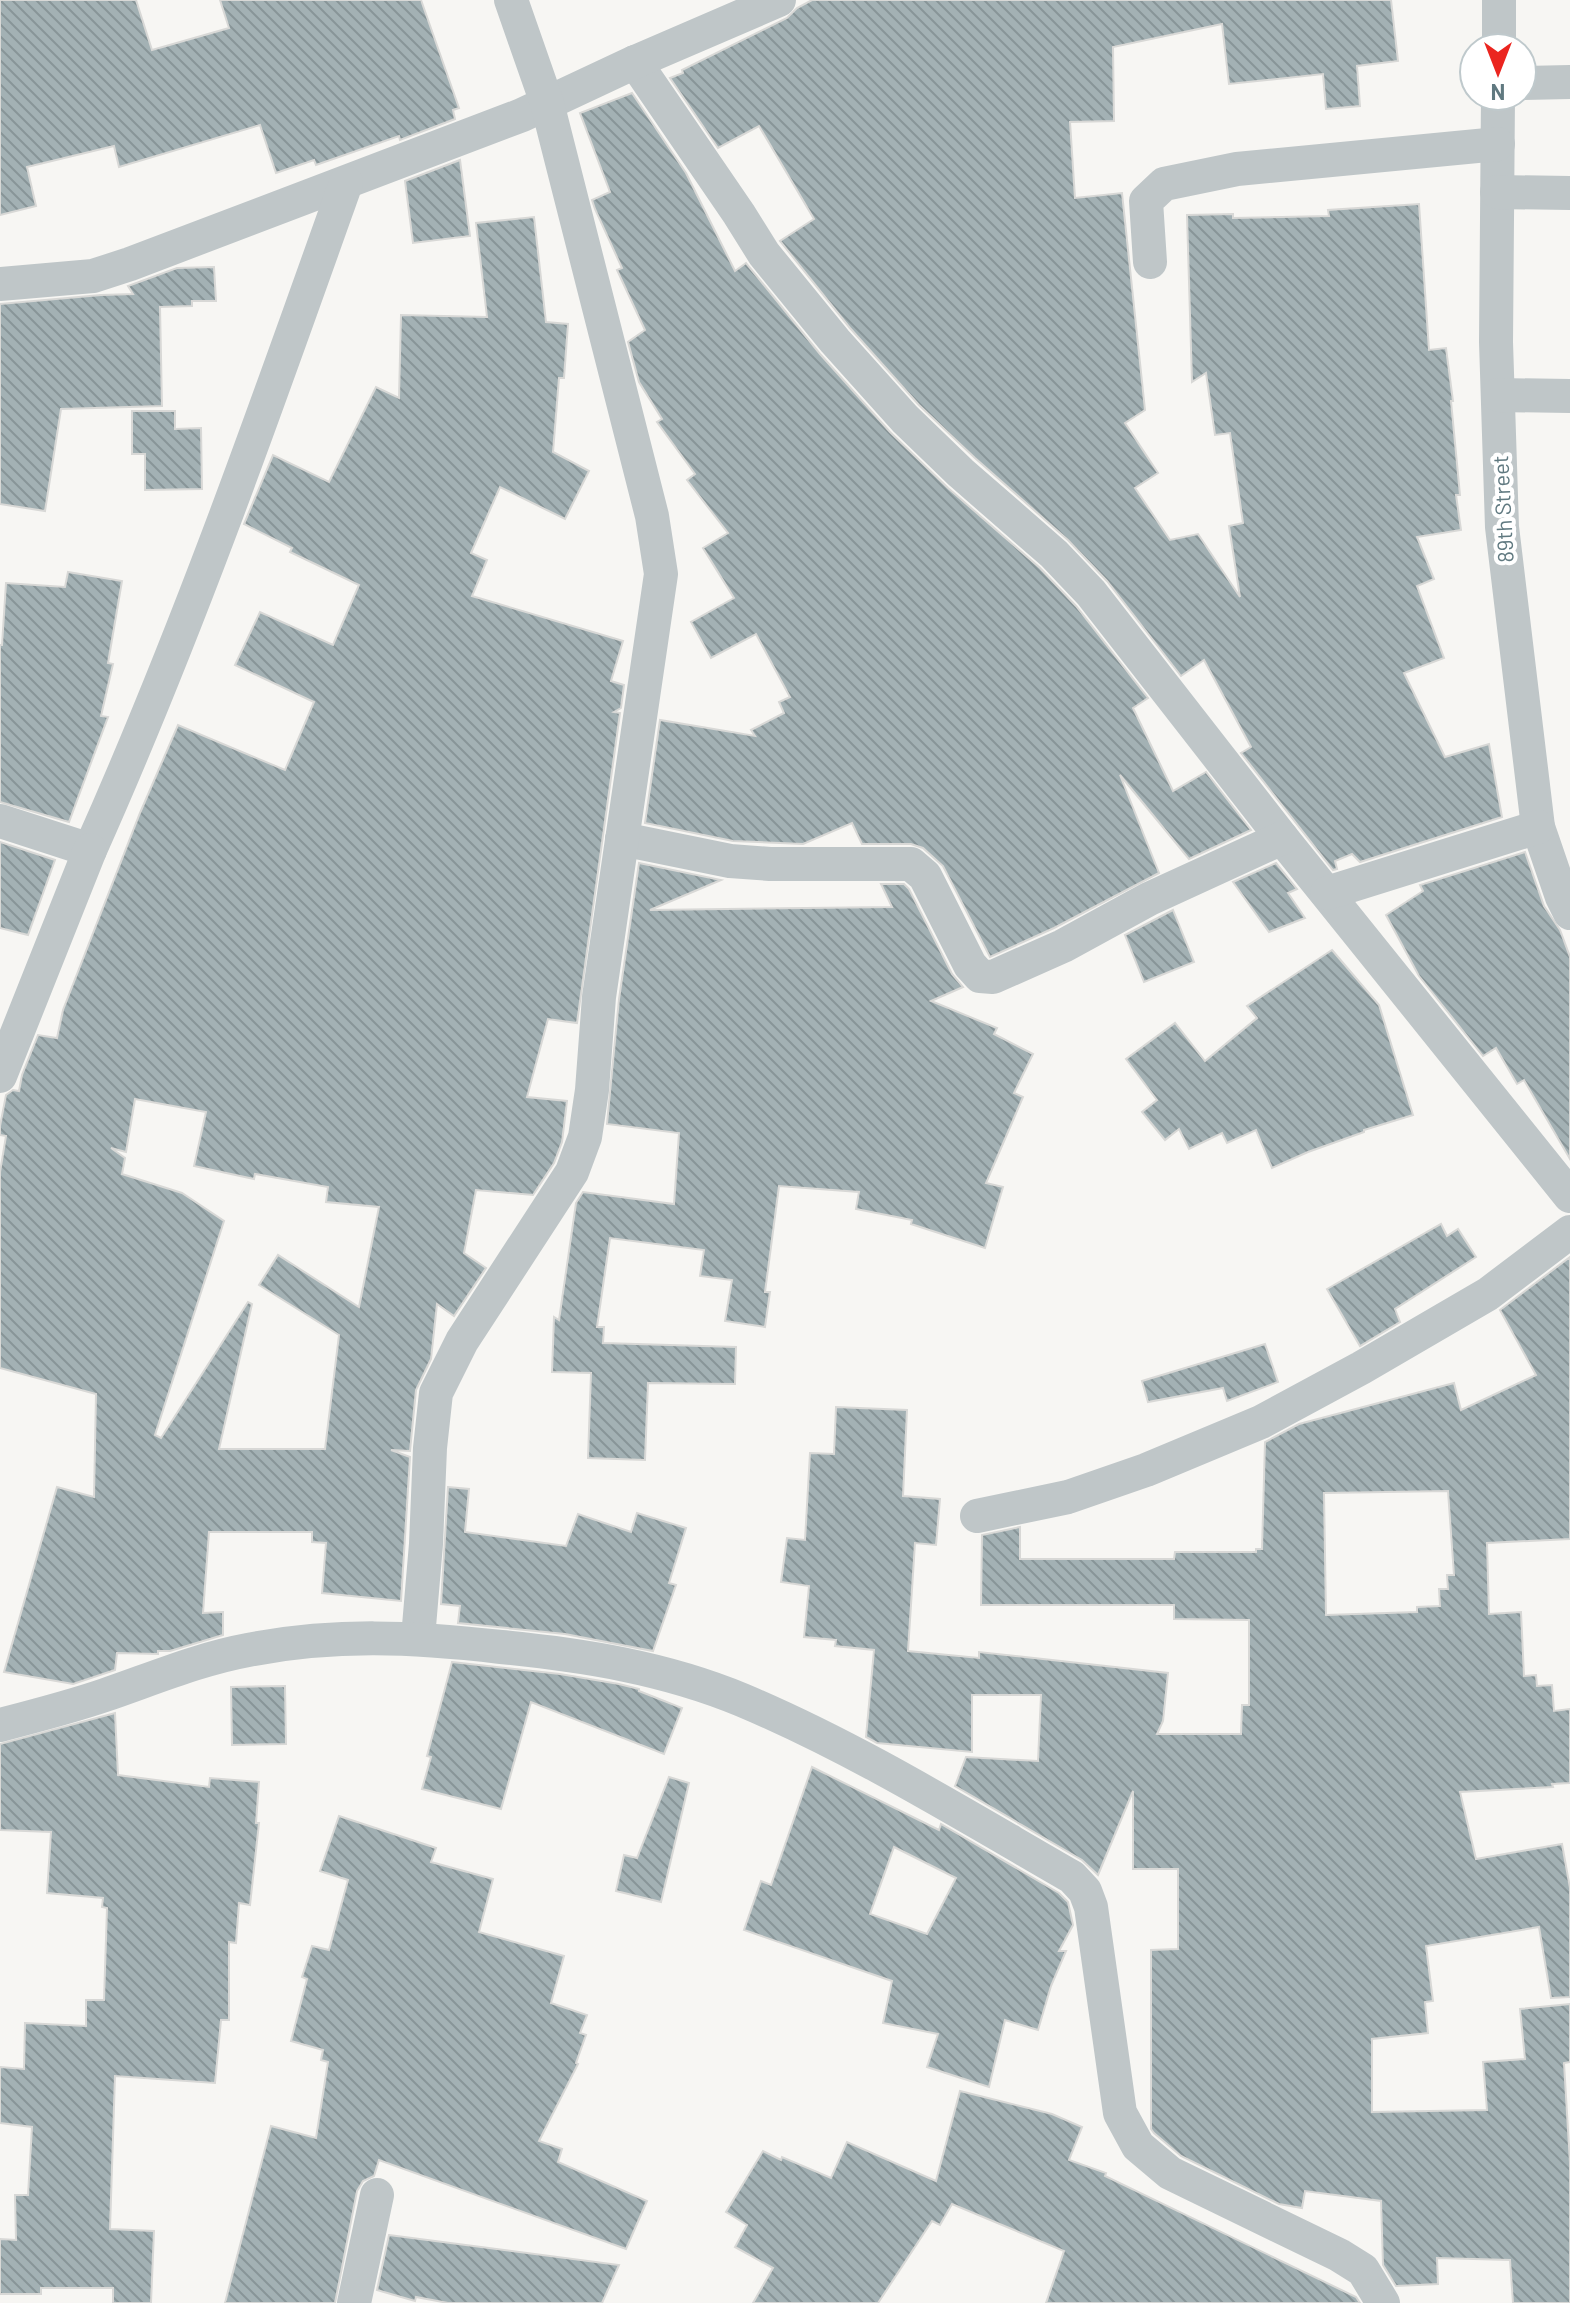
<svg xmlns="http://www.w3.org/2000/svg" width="1570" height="2303" font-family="Barlow,sans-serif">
  <defs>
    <pattern id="building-back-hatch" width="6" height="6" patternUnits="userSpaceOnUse" patternTransform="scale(2)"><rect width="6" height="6" fill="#a3b1b4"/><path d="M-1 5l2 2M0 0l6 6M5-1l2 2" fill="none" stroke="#889598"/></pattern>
  </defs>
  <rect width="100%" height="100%" fill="#f7f6f3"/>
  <g fill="url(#building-back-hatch)" stroke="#d8d8d6" stroke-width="2" fill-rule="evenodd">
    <path d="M0 0H136L152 50 229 28 220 0H421L459 108 453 110 455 119 400 140 399 136 316 165 314 160 276 173 260 125 119 167 114 146 27 167 36 206 0 215Z"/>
    <path d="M812 0H1391L1398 61 1357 66 1360 106 1326 109 1323 74 1229 84 1222 24 1113 47 1114 121 1070 122 1075 198 1122 193 1145 410 1125 423 1158 473 1135 488 1170 540 1198 534 1240 597 1229 526 1243 523 1230 433 1215 435 1206 373 1192 382 1187 215 1233 214V218L1329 216 1328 210 1419 204 1429 350 1446 348 1453 401H1451L1460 495H1456L1461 530 1417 537 1434 579 1417 586 1444 658 1404 673 1445 757 1489 744 1502 817 1360 862 1352 854 1335 861 1337 869 1333 870 1241 753 1251 747 1204 660 1181 676 1107 581 1068 540 975 458 919 405 850 328 780 241 814 219 759 126 718 148 670 78 683 73 682 70 787 18 797 8Z"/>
    <path d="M632 93 686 173 735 271 746 263 820 354 890 432 948 488 1040 568 1076 606 1148 698 1133 708 1173 791 1206 772 1251 830 1189 859 1120 775 1159 873 1054 928 990 957 943 866 923 848 911 844H862L852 823 803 844 733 841 645 823 660 720 755 736 751 730 784 713 779 702 790 697 756 634 711 658 691 622 734 598 703 548 728 533 687 480 695 474 657 422 662 419 639 382 628 342 645 330 617 270 622 268 595 209 592 200 610 192 580 113Z"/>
    <path d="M460 160 470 236 413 243 405 181Z"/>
    <path d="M534 217 546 322 568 324 564 378H559L553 452 589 471 565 519 500 487 471 553 487 560 472 596 623 641 611 681 624 685 621 708 614 712 620 713 577 1023 548 1019 527 1097 567 1101 562 1142 554 1163 533 1195 476 1190 464 1253 486 1268 454 1316 437 1304 431 1359 416 1390 410 1451 391 1450 410 1457 401 1601 322 1593 326 1543 312 1542V1532H209L203 1613 223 1612V1635L170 1651H158V1654L117 1653 115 1670 73 1684 4 1672 57 1487 94 1497 96 1394 0 1368V1172L6 1136 0 1135V1126L6 1095 13 1090 19 1091 22 1075 38 1035 57 1038 63 1010 140 813 178 725 285 770 314 702 235 665 260 612 333 645 359 585 290 552 292 548 244 524 273 455 329 482 376 387 399 398 401 315 487 317 476 223ZM135 1099 206 1112 194 1166 254 1179 255 1174 328 1187 326 1202 379 1207 359 1307 278 1255 259 1285 339 1335 325 1449H219L252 1304 248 1302 161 1438 155 1435 224 1221 182 1193 122 1174 125 1158 111 1148 126 1152Z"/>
    <path d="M214 267 216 301H192V306L160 307 162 406 61 409 45 511 0 504V304L101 295 133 294 128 286 177 268Z"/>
    <path d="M132 411H175V429L201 428 202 489 145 490V454H132Z"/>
    <path d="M68 572 122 581 108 663 113 664 101 716 108 717 69 822 0 802V645H2L6 583 65 587Z"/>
    <path d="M0 842 55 860 28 935 0 928Z"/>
    <path d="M1525 852 1544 906 1560 930 1570 957V1159L1524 1080 1517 1084 1496 1048 1483 1056 1419 976 1386 915 1423 891 1420 885Z"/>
    <path d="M639 863 721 880 650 910 892 907 881 884H904L909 889 952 974 963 987 931 1001 997 1028 994 1034 1033 1054 1014 1093 1023 1097 986 1183 1003 1187 985 1248 911 1224 912 1220 856 1209 859 1192 779 1186 765 1292H770L765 1327 725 1321 732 1280 700 1276 704 1250 610 1238 597 1327H604L603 1343 736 1347 735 1384 648 1383 645 1460 588 1458 591 1373 552 1372 554 1317 559 1320 576 1203 583 1192 674 1204 679 1133 607 1124 619 999Z"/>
    <path d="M1276 863 1297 889 1288 893 1305 918 1269 932 1233 882Z"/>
    <path d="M1173 910 1194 962 1144 982 1125 935Z"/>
    <path d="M1332 950 1379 1005 1413 1115 1364 1130V1132L1308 1152 1272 1168 1256 1130 1227 1143 1222 1133 1189 1149 1179 1129 1165 1140 1142 1112 1157 1100 1126 1059 1175 1023 1205 1061 1257 1018 1247 1006Z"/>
    <path d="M1441 1224 1447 1236 1458 1229 1476 1257 1395 1309 1400 1322 1360 1346 1327 1289Z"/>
    <path d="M1570 1257V1539L1487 1543 1489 1614 1521 1612 1524 1676 1536 1675 1537 1686 1552 1685 1554 1711 1570 1709V1783L1552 1784 1553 1787 1460 1792 1476 1859 1562 1844 1570 1888V1997L1551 1998 1539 1927 1426 1946 1433 2001 1425 2002 1428 2033 1372 2039V2112L1487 2110 1483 2062 1525 2059 1520 2009 1570 2004V2062L1564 2063 1570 2163V2303H1513L1510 2260 1437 2258 1438 2284 1396 2286 1383 2265 1381 2201 1305 2191 1302 2208 1279 2204 1181 2156 1154 2133 1151 2129V1950L1178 1949V1869H1133V1791L1098 1875 1082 1860 955 1786 966 1757 1038 1761 1041 1695H972V1752L877 1743 866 1737 874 1650 835 1646 836 1640 804 1637 809 1586 781 1582 787 1538 805 1540 810 1453 834 1454 836 1407 907 1410 903 1496 940 1499 936 1545 915 1543 908 1651 979 1658V1652L1168 1673 1163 1721 1157 1734H1241L1242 1705H1249V1620L1174 1619V1605H981L982 1535 1020 1527V1559H1174L1175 1552H1256V1549H1262L1265 1442 1299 1424 1454 1383 1461 1410 1536 1375 1500 1310ZM1448 1491 1454 1575H1447L1448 1589H1439L1440 1606 1417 1607V1612L1326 1615 1324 1493Z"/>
    <path d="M1265 1344 1278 1382 1227 1401 1223 1388 1148 1402 1142 1381Z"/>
    <path d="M448 1487 469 1489 465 1532 566 1546 578 1514 631 1532 637 1513 686 1528 669 1583 676 1585 653 1651 565 1634 458 1623 460 1606 441 1604Z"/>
    <path d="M452 1662 560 1674 619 1684 639 1689V1691L682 1708 664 1754 531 1702 501 1809 422 1789 431 1757 427 1756Z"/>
    <path d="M285 1686 286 1744 232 1745 231 1687Z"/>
    <path d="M115 1713 118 1775 209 1787 210 1778 259 1782 256 1823H259L250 1905 239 1903 236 1943 229 1942V2020H221L215 2083 115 2076 110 2229 154 2231 151 2303H113V2288H41V2294H0V2239L16 2240 15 2195H28L32 2127 0 2123V2067L24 2069 25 2023 86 2026V2000H104L107 1908 102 1907 103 1898 47 1893 51 1832 0 1830V1744Z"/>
    <path d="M812 1767 939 1830 941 1824 1059 1893 1068 1902 1073 1925 1059 1951H1066L1051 1986 1038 2030 1005 2020 989 2087 927 2067 938 2034 883 2023 892 1981 744 1930 761 1881 771 1885ZM894 1847 956 1878 927 1934 870 1914Z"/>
    <path d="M669 1777 689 1783 661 1902 616 1891 624 1855 637 1858Z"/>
    <path d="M339 1816 436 1848 431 1862 493 1879 479 1932 564 1956 551 2003 587 2015 580 2033 586 2035 576 2063 578 2064 539 2141 562 2149 558 2162 647 2201 626 2249 379 2160 374 2176 363 2181 357 2191 335 2303H225L271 2126 316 2138 328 2062 321 2060 323 2050 291 2041 307 1979 302 1977 312 1946 329 1950 348 1880 320 1871Z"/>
    <path d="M960 2091 1052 2114 1082 2127 1069 2160 1106 2173 1105 2176 1356 2297 1360 2303H1046L1064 2251 952 2204 940 2225 932 2221 878 2303H753L773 2268 735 2247 747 2225 726 2212 763 2151 781 2160 782 2157 831 2178 847 2142 936 2181Z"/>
    <path d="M389 2235 619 2265 602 2303H448L416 2297 415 2301 377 2290Z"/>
  </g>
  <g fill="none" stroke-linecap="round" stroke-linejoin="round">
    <g stroke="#bfc6c8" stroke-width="34">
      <path d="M1499 48V0"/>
      <path d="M635 62 739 214 764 254 835 341 905 419 961 473 1054 554 1091 593 1282 838 1570 1196"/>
      <path d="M1522 83 1570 82"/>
      <path d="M1498 96 1496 342 1502 527 1538 827 1562 897 1570 913"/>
      <path d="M1497 192 1570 193"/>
      <path d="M1150 262 1146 201 1164 184 1237 169 1498 144"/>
      <path d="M0 284 93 276 130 264 522 115 635 62 779 0"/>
      <path d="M1498 395 1570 396"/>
      <path d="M0 821 90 850C187 633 266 408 346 183"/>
      <path d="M622 839 730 861 770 864H911L925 876 970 965 980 976 993 977 1063 946 1149 899 1282 838"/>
      <path d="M1327 893 1538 827"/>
      <path d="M0 1076 90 850"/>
      <path d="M977 1516 1068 1497 1146 1470 1261 1422 1361 1368 1488 1294 1570 1232"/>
      <path d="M418 1638 426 1544 430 1448 436 1393 462 1341 572 1172 585 1137 592 1090 599 997 661 574 652 516 547 103 511 0"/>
      <path d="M0 1725C35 1716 70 1707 105 1695 152 1679 199 1659 248 1650 336 1633 413 1637 501 1647 583 1655 665 1668 742 1700 856 1748 964 1815 1072 1877L1085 1891 1091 1907 1120 2113 1138 2146 1170 2173 1339 2255 1363 2270 1383 2303"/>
      <path d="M354 2303 377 2195"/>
    </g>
  </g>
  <g text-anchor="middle" stroke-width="8" stroke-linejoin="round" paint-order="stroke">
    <g font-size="22" fill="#607980" stroke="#fff">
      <text transform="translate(1503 509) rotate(-93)" y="8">89th Street</text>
    </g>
  </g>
  <g transform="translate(1498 72) rotate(180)"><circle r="38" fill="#ffffff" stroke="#bfc9cc" stroke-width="2"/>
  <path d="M0-6L14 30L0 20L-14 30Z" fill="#eb251f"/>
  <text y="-12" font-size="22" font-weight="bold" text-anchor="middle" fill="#607980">N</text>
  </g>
</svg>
